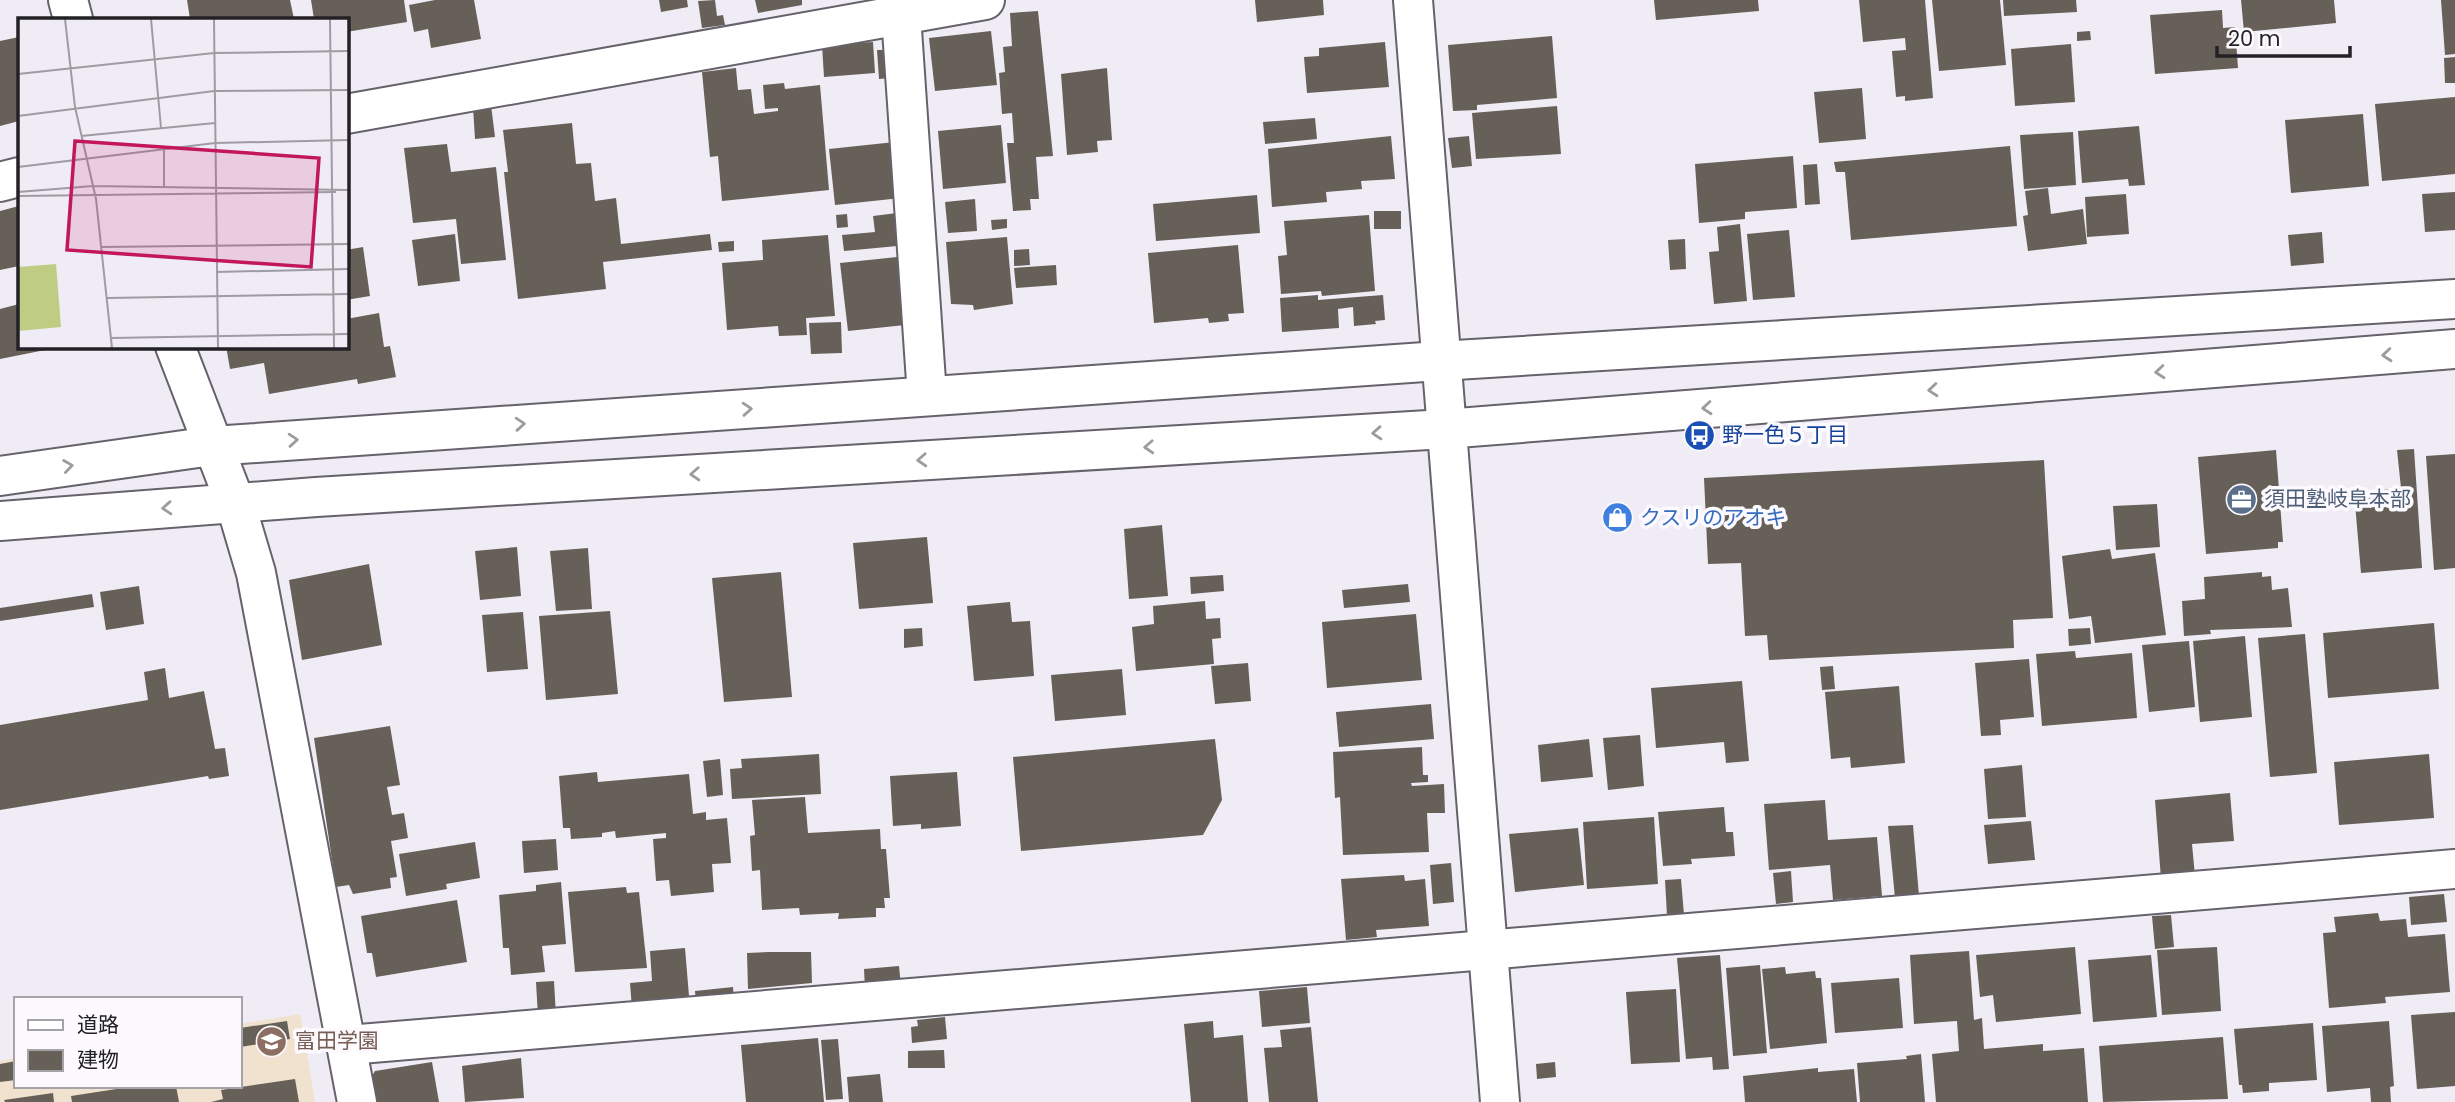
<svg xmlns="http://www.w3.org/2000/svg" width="2455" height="1102" font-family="Poppins,'Noto Sans JP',sans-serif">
  <rect width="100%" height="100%" fill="#f0ecf6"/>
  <path fill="#f0e2cf" d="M300 1014 315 1102H0V1061L16 1058V1086H240V1024Z"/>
  <g fill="#676058">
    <path d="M187 0H290L294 19H190Z"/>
    <path d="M311 0H404L407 22 346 32V19H314Z"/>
    <path d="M435 0H474L481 39 431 48 428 29 414 32 409 5Z"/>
    <path d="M659 0H687L688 7 661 12Z"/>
    <path d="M715 0 717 16 723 15 725 25 702 28 698 1Z"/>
    <path d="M755 0H802V5L758 13Z"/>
    <path d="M1255 0H1323L1324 15 1257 22Z"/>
    <path d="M1654 0H1758L1759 11 1656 20Z"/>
    <path d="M1859 0H1925L1933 98 1905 101V96L1896 97 1892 51 1906 50 1905 38 1863 42Z"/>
    <path d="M1932 0H2000L2006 65 1939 71Z"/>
    <path d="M2003 0H2076L2077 12 2004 16Z"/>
    <path d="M2241 0H2334L2336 23 2244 32Z"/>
    <path d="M2441 0H2455V54L2445 55Z"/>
    <path d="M2222 10 2223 28 2235 27 2238 68 2155 74 2150 15Z"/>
    <path d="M1038 11 1053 156 1036 157 1039 199H1030L1031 210 1013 211 1007 143H1014L1012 113 1002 114 999 73 1005 72 1003 47 1012 46 1010 13Z"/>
    <path d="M991 31 997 85 935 91 929 38Z"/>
    <path d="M2090 31 2091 40 2077 41V32Z"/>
    <path d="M1552 36 1557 98 1477 105V110L1453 111 1448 45Z"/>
    <path d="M19 37V121L0 126V41Z"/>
    <path d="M873 42 875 73 824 77 822 45Z"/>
    <path d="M1385 42 1389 87 1307 93 1304 57 1319 56V48Z"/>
    <path d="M2071 44 2075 102 2015 106 2011 49Z"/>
    <path d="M877 50H890L892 78 879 79Z"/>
    <path d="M2455 57V83H2445L2444 58Z"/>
    <path d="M736 68 738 90 751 89 754 114 778 111V108L765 109 763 85 784 83 785 89 820 85 829 190 722 201 718 156 710 157 702 72Z"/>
    <path d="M1107 68 1112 140 1097 141 1098 152 1067 155 1061 74Z"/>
    <path d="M1862 88 1866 139 1819 143 1814 92Z"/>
    <path d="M2455 97V174L2382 181 2375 104Z"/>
    <path d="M491 105 495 137 475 139 473 107Z"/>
    <path d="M1557 106 1561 154 1476 159 1472 113Z"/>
    <path d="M2363 114 2369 186 2291 193 2285 120Z"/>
    <path d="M1315 118 1317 139 1265 144 1263 122Z"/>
    <path d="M572 123 576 164 591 163 595 201 616 198 621 244 710 234 712 250 603 262 606 289 518 299 504 172H508L503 130Z"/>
    <path d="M1001 125 1006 183 943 189 938 131Z"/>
    <path d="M2139 126 2145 185 2129 186 2128 179 2082 183 2078 131Z"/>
    <path d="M2073 132 2076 185 2024 189 2020 135Z"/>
    <path d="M1391 136 1395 179 1361 181 1362 189 1326 192 1327 202 1272 207 1268 149Z"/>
    <path d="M1469 136 1472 166 1452 168 1448 138Z"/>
    <path d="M895 142 901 198 835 205 829 149Z"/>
    <path d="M447 144 451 172 496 167 506 260 461 264 456 219 413 223 404 148Z"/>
    <path d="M2010 146 2017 226 1851 240 1845 172H1836L1834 162Z"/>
    <path d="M1793 156 1797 208 1745 212V219L1699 223 1695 164Z"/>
    <path d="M1817 164 1820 204 1805 205 1803 165Z"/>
    <path d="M2048 188 2051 214 2083 209 2087 244 2028 251 2023 216 2028 215 2025 191Z"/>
    <path d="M2455 192V230L2425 232 2422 194Z"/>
    <path d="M2126 194 2129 234 2087 237 2085 197Z"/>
    <path d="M1257 195 1260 233 1156 241 1153 204Z"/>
    <path d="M975 199 977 231 948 233 945 202Z"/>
    <path d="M19 206V266L0 270V211Z"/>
    <rect x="1374" y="211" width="27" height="18"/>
    <path d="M905 212 908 245 844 251 842 235 875 232 873 216Z"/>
    <path d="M847 214 848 227 837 228 836 215Z"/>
    <path d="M1369 215 1375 291 1322 296 1321 291 1281 294 1278 256 1287 255 1284 221Z"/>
    <path d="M1007 219V228L992 230 991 220Z"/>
    <path d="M1740 224 1747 301 1714 304 1709 252 1719 251 1717 227Z"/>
    <path d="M1789 230 1795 297 1753 300 1747 234Z"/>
    <path d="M2322 232 2324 263 2291 266 2288 235Z"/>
    <path d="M455 234 460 281 418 286 412 240Z"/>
    <path d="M828 235 835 316 806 318 807 335 779 336 778 326 727 330 722 263 763 260 762 240Z"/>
    <path d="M1007 237 1013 304 974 310 973 305 951 304 946 242Z"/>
    <path d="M1685 239 1686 269 1670 270 1668 240Z"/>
    <path d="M734 241V251L719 252 718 242Z"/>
    <path d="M1238 245 1244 313 1228 314 1229 321 1209 323 1208 318 1154 323 1148 253Z"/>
    <path d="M363 247 370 296 346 300V250Z"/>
    <path d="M1029 249 1030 265 1014 266V250Z"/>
    <path d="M897 257 905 325 848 331 840 263Z"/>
    <path d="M1056 265 1057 285 1016 288 1014 268Z"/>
    <path d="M1318 295V300L1383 295 1385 320 1375 321 1376 324 1354 326 1353 307 1338 309 1339 328 1282 332 1280 298Z"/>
    <path d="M19 304V346L60 347 0 359V309Z"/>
    <path d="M379 313 384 347 390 346 396 377 358 384 357 379 269 394 264 363 230 369 226 346H346V319Z"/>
    <path d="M841 322 842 353 811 354 809 323Z"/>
    <path d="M2414 449 2422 568 2361 573 2354 492 2401 488 2397 450Z"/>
    <path d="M2276 450 2283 542H2278V548L2206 554 2198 457Z"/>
    <path d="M2455 454V568L2434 570 2426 456Z"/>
    <path d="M2044 460 2053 618 2013 620 2014 648 1769 660 1767 635 1745 636 1741 563 1708 564 1704 478Z"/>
    <path d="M2157 504 2160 547 2116 550 2113 506Z"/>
    <path d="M1162 525 1168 596 1129 599 1124 529Z"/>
    <path d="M927 537 933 603 859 609 853 543Z"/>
    <path d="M517 547 521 596 480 600 475 551Z"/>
    <path d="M588 548 592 609 556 611 550 551Z"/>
    <path d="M2110 549 2112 559 2155 553 2166 635 2095 643 2091 616 2069 619 2062 556Z"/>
    <path d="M369 564 382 645 302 660 289 580Z"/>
    <path d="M781 572 792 697 724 702 712 578Z"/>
    <path d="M2262 572V577L2271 576 2272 590 2288 588 2292 627 2210 630 2211 634 2184 636 2182 601 2205 599 2204 577Z"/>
    <path d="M1223 575 1224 591 1191 594 1190 577Z"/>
    <path d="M1408 584 1410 602 1344 608 1342 590Z"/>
    <path d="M139 586 144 624 106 630 100 592Z"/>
    <path d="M92 594 94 607 0 621V608Z"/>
    <path d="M1205 601 1206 619 1220 618 1221 638 1212 639 1214 664 1136 671 1132 627 1154 624 1153 606Z"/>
    <path d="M1010 602 1012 622 1030 621 1034 676 974 681 967 606Z"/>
    <path d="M610 611 618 694 546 700 539 616Z"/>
    <path d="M523 612 528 669 487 672 482 615Z"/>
    <path d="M1416 614 1422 680 1327 688 1322 622Z"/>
    <path d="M2434 623 2439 689 2328 698 2323 633Z"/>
    <path d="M922 628 923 646 904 648V629Z"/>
    <path d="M2090 628 2091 644 2069 646 2068 629Z"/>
    <path d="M2305 634 2317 773 2270 777 2258 638Z"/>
    <path d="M2245 636 2252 717 2200 722 2193 641Z"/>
    <path d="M2189 641 2195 707 2149 712 2142 645Z"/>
    <path d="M2075 651 2076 658 2132 653 2137 718 2042 726 2036 654Z"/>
    <path d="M2029 659 2034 717 2000 720 2001 735 1981 736 1975 663Z"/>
    <path d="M1248 663 1251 701 1215 704 1211 666Z"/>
    <path d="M1833 666 1835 689 1822 690 1820 667Z"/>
    <path d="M165 668 169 698 204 691 215 749 225 748 229 776 209 779 208 776 0 810V725L148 700 144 672Z"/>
    <path d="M1122 669 1126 715 1055 721 1051 675Z"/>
    <path d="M1742 681 1749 761 1726 763 1724 742 1656 748 1651 688Z"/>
    <path d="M1899 686 1905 763 1851 768 1850 757 1831 759 1825 692Z"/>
    <path d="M1431 704 1434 739 1339 747 1336 712Z"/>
    <path d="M390 726 400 785 387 787 392 815 404 813 408 838 391 841 397 877 390 878 391 888 353 894 349 885 336 887 314 738Z"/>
    <path d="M1640 735 1644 786 1608 790 1603 738Z"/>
    <path d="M1215 739 1222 800 1203 835 1021 851 1013 757Z"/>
    <path d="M1589 739 1593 777 1541 782 1538 745Z"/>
    <path d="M1422 747 1423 775H1428V782L1411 783 1412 786 1444 784 1445 813H1427L1429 852 1343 855 1340 797 1335 798 1333 752Z"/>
    <path d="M819 754 821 794 732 799 730 769 742 768 741 759Z"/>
    <path d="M2429 754 2434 818 2339 825 2334 762Z"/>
    <path d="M720 759 723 795 707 797 703 761Z"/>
    <path d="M2022 765 2026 817 1988 819 1984 769Z"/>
    <path d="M597 772 598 782 689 774 693 814 706 812V820L727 818 731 863 712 864 714 892 671 896 669 880 656 881 653 839 666 838V833L616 838 615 831 602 833V837L571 839 570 828H563L559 776Z"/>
    <path d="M957 772 961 826 921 829V824L893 826 890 776Z"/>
    <path d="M2230 793 2234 841 2192 844 2195 876 2161 879 2155 800Z"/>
    <path d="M805 797 808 833 880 829 881 849H886L890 898H884L885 908H876V917L838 919 839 913 800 915 799 908 762 910 760 870 752 871 750 836 755 835 752 800Z"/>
    <path d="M1825 800 1828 840 1877 837 1882 896 1833 900 1830 865 1769 870 1764 804Z"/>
    <path d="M1724 807 1726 832H1733L1735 856 1691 859 1692 864 1663 866 1658 812Z"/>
    <path d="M1654 817 1658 884 1587 889 1583 822Z"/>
    <path d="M2031 821 2035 860 1988 864 1984 825Z"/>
    <path d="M1913 825 1919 896 1895 898 1888 826Z"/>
    <path d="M1578 828 1584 885 1515 892 1509 834Z"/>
    <path d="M556 839 558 870 524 873 522 841Z"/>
    <path d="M475 842 480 878 446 884 447 889 406 896 399 854Z"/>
    <path d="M1451 863 1454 902 1433 904 1430 865Z"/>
    <path d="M1791 871 1793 902 1776 904 1773 873Z"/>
    <path d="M1404 875 1405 881 1425 879 1429 926 1376 930 1377 937 1346 940 1341 879Z"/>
    <path d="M1681 879 1684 915 1667 916 1665 880Z"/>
    <path d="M561 882 566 944 542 946 545 972 511 975 509 948H503L499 895 536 891V885Z"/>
    <path d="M626 887 627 893 639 892 647 968 575 972 568 892Z"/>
    <path d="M2444 894 2447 922 2411 925 2409 897Z"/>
    <path d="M457 900 467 962 376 977 372 953H367L361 916Z"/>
    <path d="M2378 913 2380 921 2406 919 2408 937 2445 934 2450 992 2385 997 2386 1003 2329 1008 2323 933 2336 932 2334 917Z"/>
    <path d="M2171 915 2174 947 2155 949 2152 916Z"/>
    <path d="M2075 947 2081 1014 1996 1022 1993 995 1980 997 1976 955Z"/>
    <path d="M2217 947 2221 1011 2162 1015 2157 950Z"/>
    <path d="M685 948 689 996 654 999V1008L632 1009 630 983 652 981 650 951Z"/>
    <path d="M1969 951 1974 1020 1982 1018 1984 1049 2043 1044V1051L2084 1048 2088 1102H1936L1932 1054 1959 1051 1957 1021 1914 1024 1910 955Z"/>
    <path d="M769 952H811L812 983 748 989 747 953Z"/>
    <path d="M1720 955 1729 1069 1713 1070 1712 1057 1686 1059 1677 958Z"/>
    <path d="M2151 955 2157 1017 2093 1022 2088 960Z"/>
    <path d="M1760 965 1767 1053 1733 1056 1726 968Z"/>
    <path d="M899 966 901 986 865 989 864 969Z"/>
    <path d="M1785 967 1786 974 1815 971 1816 978H1821L1827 1043 1770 1049 1762 969Z"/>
    <path d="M1899 978 1903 1028 1835 1033 1831 983Z"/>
    <path d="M554 981 556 1016 538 1017 536 982Z"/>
    <path d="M733 987 734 1000 696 1004 695 991Z"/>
    <path d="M1307 987 1310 1023 1262 1027 1259 991Z"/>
    <path d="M1676 989 1680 1062 1631 1064 1626 992Z"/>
    <path d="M2455 1012V1086L2417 1089 2411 1015Z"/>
    <path d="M945 1017 947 1039 912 1043 911 1027 918 1026 917 1020Z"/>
    <path d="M287 1021 290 1039 240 1047V1028Z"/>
    <path d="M1213 1021 1214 1038 1243 1035 1248 1102H1191L1184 1024Z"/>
    <path d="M2389 1021 2394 1086 2390 1087 2391 1102H2371L2370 1088 2327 1092 2322 1026Z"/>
    <path d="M2313 1023 2317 1080 2269 1083V1091L2243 1093 2242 1085H2239L2234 1029Z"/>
    <path d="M1311 1027 1318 1102H1269L1264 1048 1282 1047 1280 1030Z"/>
    <path d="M2223 1037 2228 1099 2103 1102 2099 1046Z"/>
    <path d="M818 1038 824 1102H746L741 1045Z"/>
    <path d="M838 1039 843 1099 826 1100 821 1040Z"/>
    <path d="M944 1050 945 1068H908V1051Z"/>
    <path d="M1921 1054 1925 1102H1860L1857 1063 1907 1059 1906 1056Z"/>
    <path d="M521 1058 524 1098 465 1102 462 1066Z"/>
    <path d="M16 1061V1080L0 1082V1064Z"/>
    <path d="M432 1062 439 1102H376L372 1076 375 1071Z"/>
    <path d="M1555 1062 1556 1077 1537 1079 1536 1064Z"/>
    <path d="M1818 1068V1072L1854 1069 1857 1102H1745L1743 1076Z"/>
    <path d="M880 1074 883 1102H849L847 1077Z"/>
    <path d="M295 1079 299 1102H211L223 1099 221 1090Z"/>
    <path d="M136 1086H176L179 1102H72L71 1096Z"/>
    <path d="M53 1093 54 1102H5L4 1100Z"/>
  </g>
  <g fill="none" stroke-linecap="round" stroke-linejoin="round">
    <defs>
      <g id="minor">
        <path d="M68 0 73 19"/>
        <path d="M1413 0 1500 1102"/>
        <path d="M901 15 927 396"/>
        <path d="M346 114 985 0"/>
        <path d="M0 182 19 177"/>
        <path d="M175 346 235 502 256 573 357 1102"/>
        <path d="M0 476 212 446 1439 361 2455 299"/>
        <path d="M0 521 316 497 1445 429 2455 349"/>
        <path d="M348 1045 2455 869"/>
      </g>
    </defs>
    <use href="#minor" stroke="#66626b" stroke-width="42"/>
    <use href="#minor" stroke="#fff" stroke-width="38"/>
  </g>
  <defs><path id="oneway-chevron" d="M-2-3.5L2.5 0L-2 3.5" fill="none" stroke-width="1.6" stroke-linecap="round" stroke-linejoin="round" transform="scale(1.75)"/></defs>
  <g stroke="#9c9b9d">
    <use href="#oneway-chevron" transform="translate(2387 355) rotate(175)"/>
    <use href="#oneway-chevron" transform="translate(2160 372) rotate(175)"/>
    <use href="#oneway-chevron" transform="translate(1933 390) rotate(175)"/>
    <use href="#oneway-chevron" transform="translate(1707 408) rotate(175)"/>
    <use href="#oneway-chevron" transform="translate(747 409) rotate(-4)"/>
    <use href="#oneway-chevron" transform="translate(520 424) rotate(-4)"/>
    <use href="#oneway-chevron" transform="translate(1377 433) rotate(176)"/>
    <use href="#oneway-chevron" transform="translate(293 440) rotate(-4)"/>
    <use href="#oneway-chevron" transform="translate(1149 447) rotate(177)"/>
    <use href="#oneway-chevron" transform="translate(922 460) rotate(177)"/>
    <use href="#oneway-chevron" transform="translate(68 466) rotate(-8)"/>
    <use href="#oneway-chevron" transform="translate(695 474) rotate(177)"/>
    <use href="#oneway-chevron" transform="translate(167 508) rotate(176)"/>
  </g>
  <defs>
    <symbol id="bus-disc" viewBox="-11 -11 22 22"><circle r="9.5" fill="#1a4fb4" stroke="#fcfaff"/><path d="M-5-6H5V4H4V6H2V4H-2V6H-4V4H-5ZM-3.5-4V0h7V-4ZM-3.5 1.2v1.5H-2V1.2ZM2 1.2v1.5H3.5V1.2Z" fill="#fff"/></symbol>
    <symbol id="office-disc" viewBox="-11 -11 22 22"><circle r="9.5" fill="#5c6f8a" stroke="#fcfaff"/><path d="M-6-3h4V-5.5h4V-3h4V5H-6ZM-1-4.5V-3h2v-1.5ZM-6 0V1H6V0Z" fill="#fff"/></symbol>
    <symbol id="shop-disc" viewBox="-11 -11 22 22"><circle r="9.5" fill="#3f7fe0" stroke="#fcfaff"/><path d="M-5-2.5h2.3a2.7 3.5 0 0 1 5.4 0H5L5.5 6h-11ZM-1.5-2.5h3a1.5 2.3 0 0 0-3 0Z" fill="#fff"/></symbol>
    <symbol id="school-disc" viewBox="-11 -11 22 22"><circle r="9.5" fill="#8d6e63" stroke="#fcfaff"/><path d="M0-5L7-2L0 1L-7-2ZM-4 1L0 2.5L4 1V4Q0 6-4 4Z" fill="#fff"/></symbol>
  </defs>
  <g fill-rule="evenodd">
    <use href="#bus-disc" x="1682" y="418" width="35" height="35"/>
    <use href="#office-disc" x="2224" y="482" width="35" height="35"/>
    <use href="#shop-disc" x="1600" y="500" width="35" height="35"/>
    <use href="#school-disc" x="254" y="1024" width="35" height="35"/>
  </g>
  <g text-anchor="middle" stroke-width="7" stroke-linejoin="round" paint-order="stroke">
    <g font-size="21" fill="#164399" stroke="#fcfaff" text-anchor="start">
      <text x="1722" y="442">野一色５丁目</text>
    </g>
    <g font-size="21" fill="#4e5e75" stroke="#fcfaff" text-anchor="start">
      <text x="2264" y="506">須田塾岐阜本部</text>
    </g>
    <g font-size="21" fill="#366cbe" stroke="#fcfaff" text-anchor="start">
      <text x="1640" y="525">クスリのアオキ</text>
    </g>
    <g font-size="21" fill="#785e54" stroke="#fcfaff" text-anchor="start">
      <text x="295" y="1048">富田学園</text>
    </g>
  </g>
  <g transform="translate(18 18)">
    <rect width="331" height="331" fill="#f0ecf6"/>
    <path d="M38 246 43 309 0 313V249Z" fill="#becd83"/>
    <path fill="none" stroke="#9e9ba2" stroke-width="2" d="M47 1 57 89 78 181 94 330M133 1 143 110M196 1 200 330M312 1 316 330M0 56 196 35 331 33M0 98 196 73 331 72M63 118 197 105M0 149 197 125 331 122M146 168V130M0 174 75 168 331 172M0 178 318 174M84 229 331 226M198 254 331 251M89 280 331 276M93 320 331 316"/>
    <path fill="#c2185b" fill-opacity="0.15" stroke="#c2185b" stroke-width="3.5" d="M57 123 301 140 293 249 49 232Z"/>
    <rect width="331" height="331" fill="none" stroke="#222125" stroke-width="3.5"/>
  </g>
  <rect x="14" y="997" width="228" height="91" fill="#fcfaff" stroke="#a5a3a8" stroke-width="2"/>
  <rect x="28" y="1020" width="35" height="10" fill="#ffffff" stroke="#a5a3a8" stroke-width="2"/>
  <text x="77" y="1032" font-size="21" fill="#222125">道路</text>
  <rect x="28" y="1050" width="35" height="21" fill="#676058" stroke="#a5a3a8" stroke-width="2"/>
  <text x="77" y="1067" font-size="21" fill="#222125">建物</text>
  <path d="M2217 46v10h133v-10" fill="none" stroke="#222125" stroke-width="3.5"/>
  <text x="2228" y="46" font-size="21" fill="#222125" stroke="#fcfaff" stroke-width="5" paint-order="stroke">20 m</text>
</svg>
